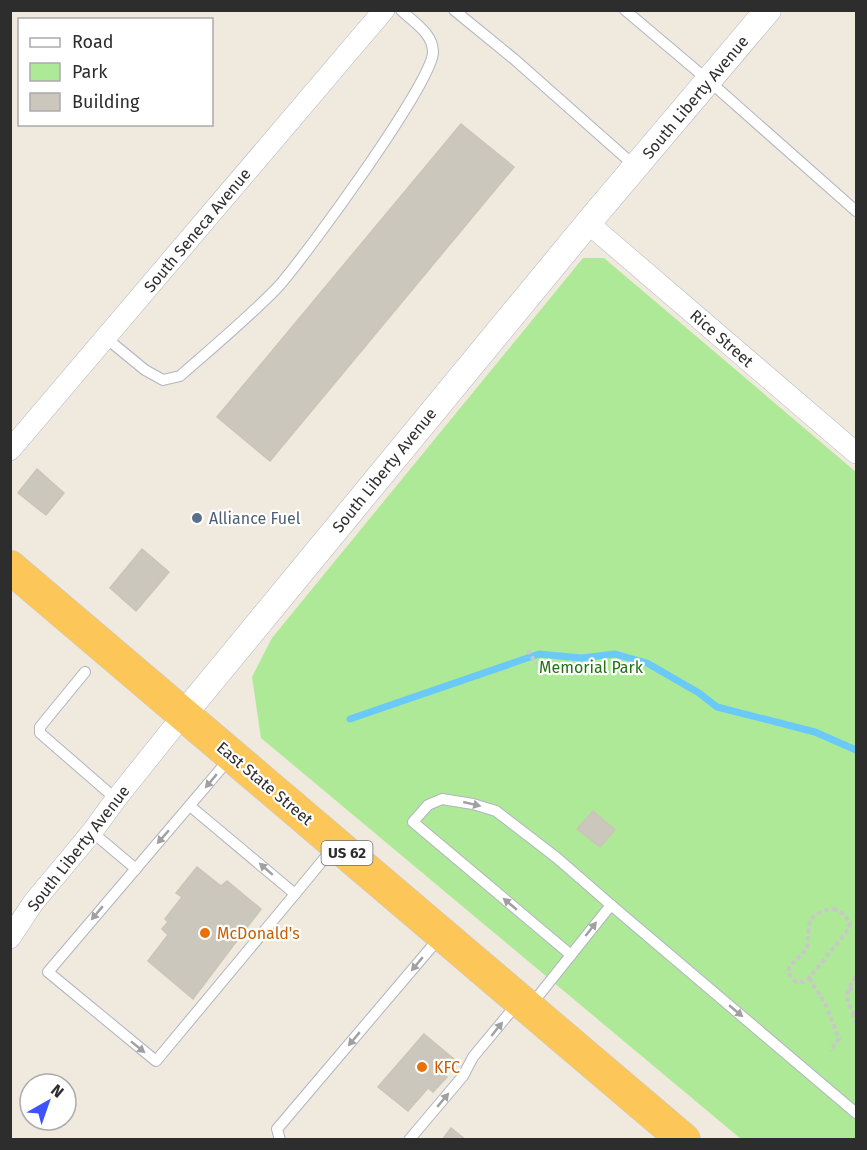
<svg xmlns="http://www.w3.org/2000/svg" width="867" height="1150" font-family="'Fira Sans',sans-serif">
  <rect width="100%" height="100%" fill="#efe9de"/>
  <path fill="#aee997" d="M583 258H604L856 472V1139H741L261 738 252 677 272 638Z"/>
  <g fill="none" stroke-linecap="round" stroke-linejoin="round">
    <path stroke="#6bc9f8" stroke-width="7" d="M350 719 539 654 581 658 615 654 647 663 699 693 717 707 815 732 856 750"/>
  </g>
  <g fill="#cbc7bd" stroke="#cbc5b7" stroke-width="1.5">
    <path d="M461 124 514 167 270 461 217 417Z"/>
    <path d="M37 469 64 493 46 515 18 493Z"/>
    <path d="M142 549 169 572 136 611 110 588Z"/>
    <path d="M593 811 615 830 600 847 577 829Z"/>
    <path d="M197 867 221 886 227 881 261 909 193 999 148 961 168 935 162 929 168 922 165 919 182 897 176 893Z"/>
    <path d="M424 1034 454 1059 443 1073 447 1077 433 1092 428 1088 408 1111 378 1087Z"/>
    <path d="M451 1128 466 1140H442Z"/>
  </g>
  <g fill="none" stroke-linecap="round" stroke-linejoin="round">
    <defs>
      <g id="service">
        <path d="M454 10 514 59 636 167"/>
        <path d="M625 10 709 81 856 211"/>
        <path d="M106 338 145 370 163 380 180 376C212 348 249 317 278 287 304 258 433 82 433 52 433 33 413 22 401 10"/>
        <path d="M85 672 40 727V733L116 799"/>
        <path d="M190 806 295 894 156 1061 48 972 230 758"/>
        <path d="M92 832 136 869"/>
        <path d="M295 894 333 848"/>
        <path d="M571 955 413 822 428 805 442 799 473 804 496 811 557 858 611 905"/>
        <path d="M531 1005 611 905 856 1113"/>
        <path d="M280 1140 277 1129 440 937"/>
        <path d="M409 1140 463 1076 473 1057 517 1004"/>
      </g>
      <g id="minor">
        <path d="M588 223 856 453"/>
        <path d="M10 450 384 10"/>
        <path d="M10 938 33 903 92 832 116 799 184 714"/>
      </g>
      <path id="tertiary" d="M184 714 588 223 768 10"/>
      <path id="trunk" d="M10 567 684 1140"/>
    </defs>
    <use href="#service" stroke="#b2b4c1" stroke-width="12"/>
    <use href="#minor" stroke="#b2b4c1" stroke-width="22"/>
    <use href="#tertiary" stroke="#b2b4c1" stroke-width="27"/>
    <use href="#trunk" stroke="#c8c8c8" stroke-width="34"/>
    <g stroke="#c8c8c8" stroke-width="4" stroke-dasharray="4.5 3" stroke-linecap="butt">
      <path d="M528 650 536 664"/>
      <path d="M833 909C842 911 845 916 850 923L848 930 809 978 803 982H796L789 974V967L807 949C811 927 802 914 833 909Z"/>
      <path d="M856 977C846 991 843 1002 856 1015"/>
      <path d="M809 978 826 1005 839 1039 830 1051"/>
      <path d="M849 990 856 986"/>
      <path d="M852 1013 856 1023"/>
    </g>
    <use href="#service" stroke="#fff" stroke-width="10"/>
    <use href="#minor" stroke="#fff" stroke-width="21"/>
    <use href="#tertiary" stroke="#fff" stroke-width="26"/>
    <use href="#trunk" stroke="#fdc658" stroke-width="33"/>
  </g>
  <defs><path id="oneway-solid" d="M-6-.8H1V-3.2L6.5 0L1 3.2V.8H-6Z" transform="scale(1.5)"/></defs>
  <g fill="#a0a0a0">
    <use href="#oneway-solid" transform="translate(211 781) rotate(130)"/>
    <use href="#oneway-solid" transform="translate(472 804) rotate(13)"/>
    <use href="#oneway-solid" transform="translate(163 837) rotate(131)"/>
    <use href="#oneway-solid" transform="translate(266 869) rotate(-139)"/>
    <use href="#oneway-solid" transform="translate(510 904) rotate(-140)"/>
    <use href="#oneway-solid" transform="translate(97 913) rotate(130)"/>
    <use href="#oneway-solid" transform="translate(591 929) rotate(-52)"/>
    <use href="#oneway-solid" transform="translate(417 964) rotate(130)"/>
    <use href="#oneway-solid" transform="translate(736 1011) rotate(40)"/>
    <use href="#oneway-solid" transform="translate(497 1029) rotate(-51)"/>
    <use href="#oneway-solid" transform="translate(354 1039) rotate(130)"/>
    <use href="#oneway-solid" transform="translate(138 1047) rotate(39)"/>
    <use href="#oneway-solid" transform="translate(443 1100) rotate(-50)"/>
  </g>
  <circle fill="#5c6f8a" stroke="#fff" stroke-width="2" cx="197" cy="518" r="6"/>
  <g fill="#e8710a" stroke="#fff" stroke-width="2">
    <circle cx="205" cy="933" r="6"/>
    <circle cx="422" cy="1067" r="6"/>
  </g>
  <g text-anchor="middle" stroke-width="4.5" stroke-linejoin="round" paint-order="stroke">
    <rect fill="#fff" stroke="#6c6c6c" stroke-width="1.5" x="321.5" y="841" width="51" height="24" rx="4.5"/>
    <g font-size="15" font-weight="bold" fill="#2d2d2d">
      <text x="347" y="858">US 62</text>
    </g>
    <g font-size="16" fill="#2d2d2d" stroke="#fff">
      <text transform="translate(695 97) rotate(-50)" y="6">South Liberty Avenue</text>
      <text transform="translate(197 230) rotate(-50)" y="6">South Seneca Avenue</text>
      <text transform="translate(722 338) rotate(41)" y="6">Rice Street</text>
      <text transform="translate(384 470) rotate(-51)" y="6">South Liberty Avenue</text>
      <text transform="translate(265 783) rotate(40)" y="6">East State Street</text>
      <text transform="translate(78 848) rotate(-52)" y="6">South Liberty Avenue</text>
    </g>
    <g font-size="16" fill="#4e5e75" stroke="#fff" text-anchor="start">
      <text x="209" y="524">Alliance Fuel</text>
    </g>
    <g font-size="16" fill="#227115" stroke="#fff">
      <text x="591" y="673">Memorial Park</text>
    </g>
    <g font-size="16" fill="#c56008" stroke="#fff" text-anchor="start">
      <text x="217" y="939">McDonald's</text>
      <text x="434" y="1073">KFC</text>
    </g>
  </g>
  <rect width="867" height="1150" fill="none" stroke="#2d2d2d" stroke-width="24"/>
  <rect x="18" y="18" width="195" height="108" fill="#ffffff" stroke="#ababab" stroke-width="1.5"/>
  <rect x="30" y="38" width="30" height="9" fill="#ffffff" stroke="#ababab" stroke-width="1.5"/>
  <text x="72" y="48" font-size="18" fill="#2d2d2d">Road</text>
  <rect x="30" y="63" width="30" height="18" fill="#aee997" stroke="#ababab" stroke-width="1.5"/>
  <text x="72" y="78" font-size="18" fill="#2d2d2d">Park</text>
  <rect x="30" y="93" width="30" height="18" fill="#cbc7bd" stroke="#ababab" stroke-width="1.5"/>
  <text x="72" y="108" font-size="18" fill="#2d2d2d">Building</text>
  <g transform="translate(48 1102) rotate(40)"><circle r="28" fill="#ffffff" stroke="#ababab" stroke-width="1.5"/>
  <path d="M0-4.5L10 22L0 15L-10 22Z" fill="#3c53ff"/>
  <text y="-9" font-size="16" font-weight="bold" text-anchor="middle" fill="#2d2d2d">N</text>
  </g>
</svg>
